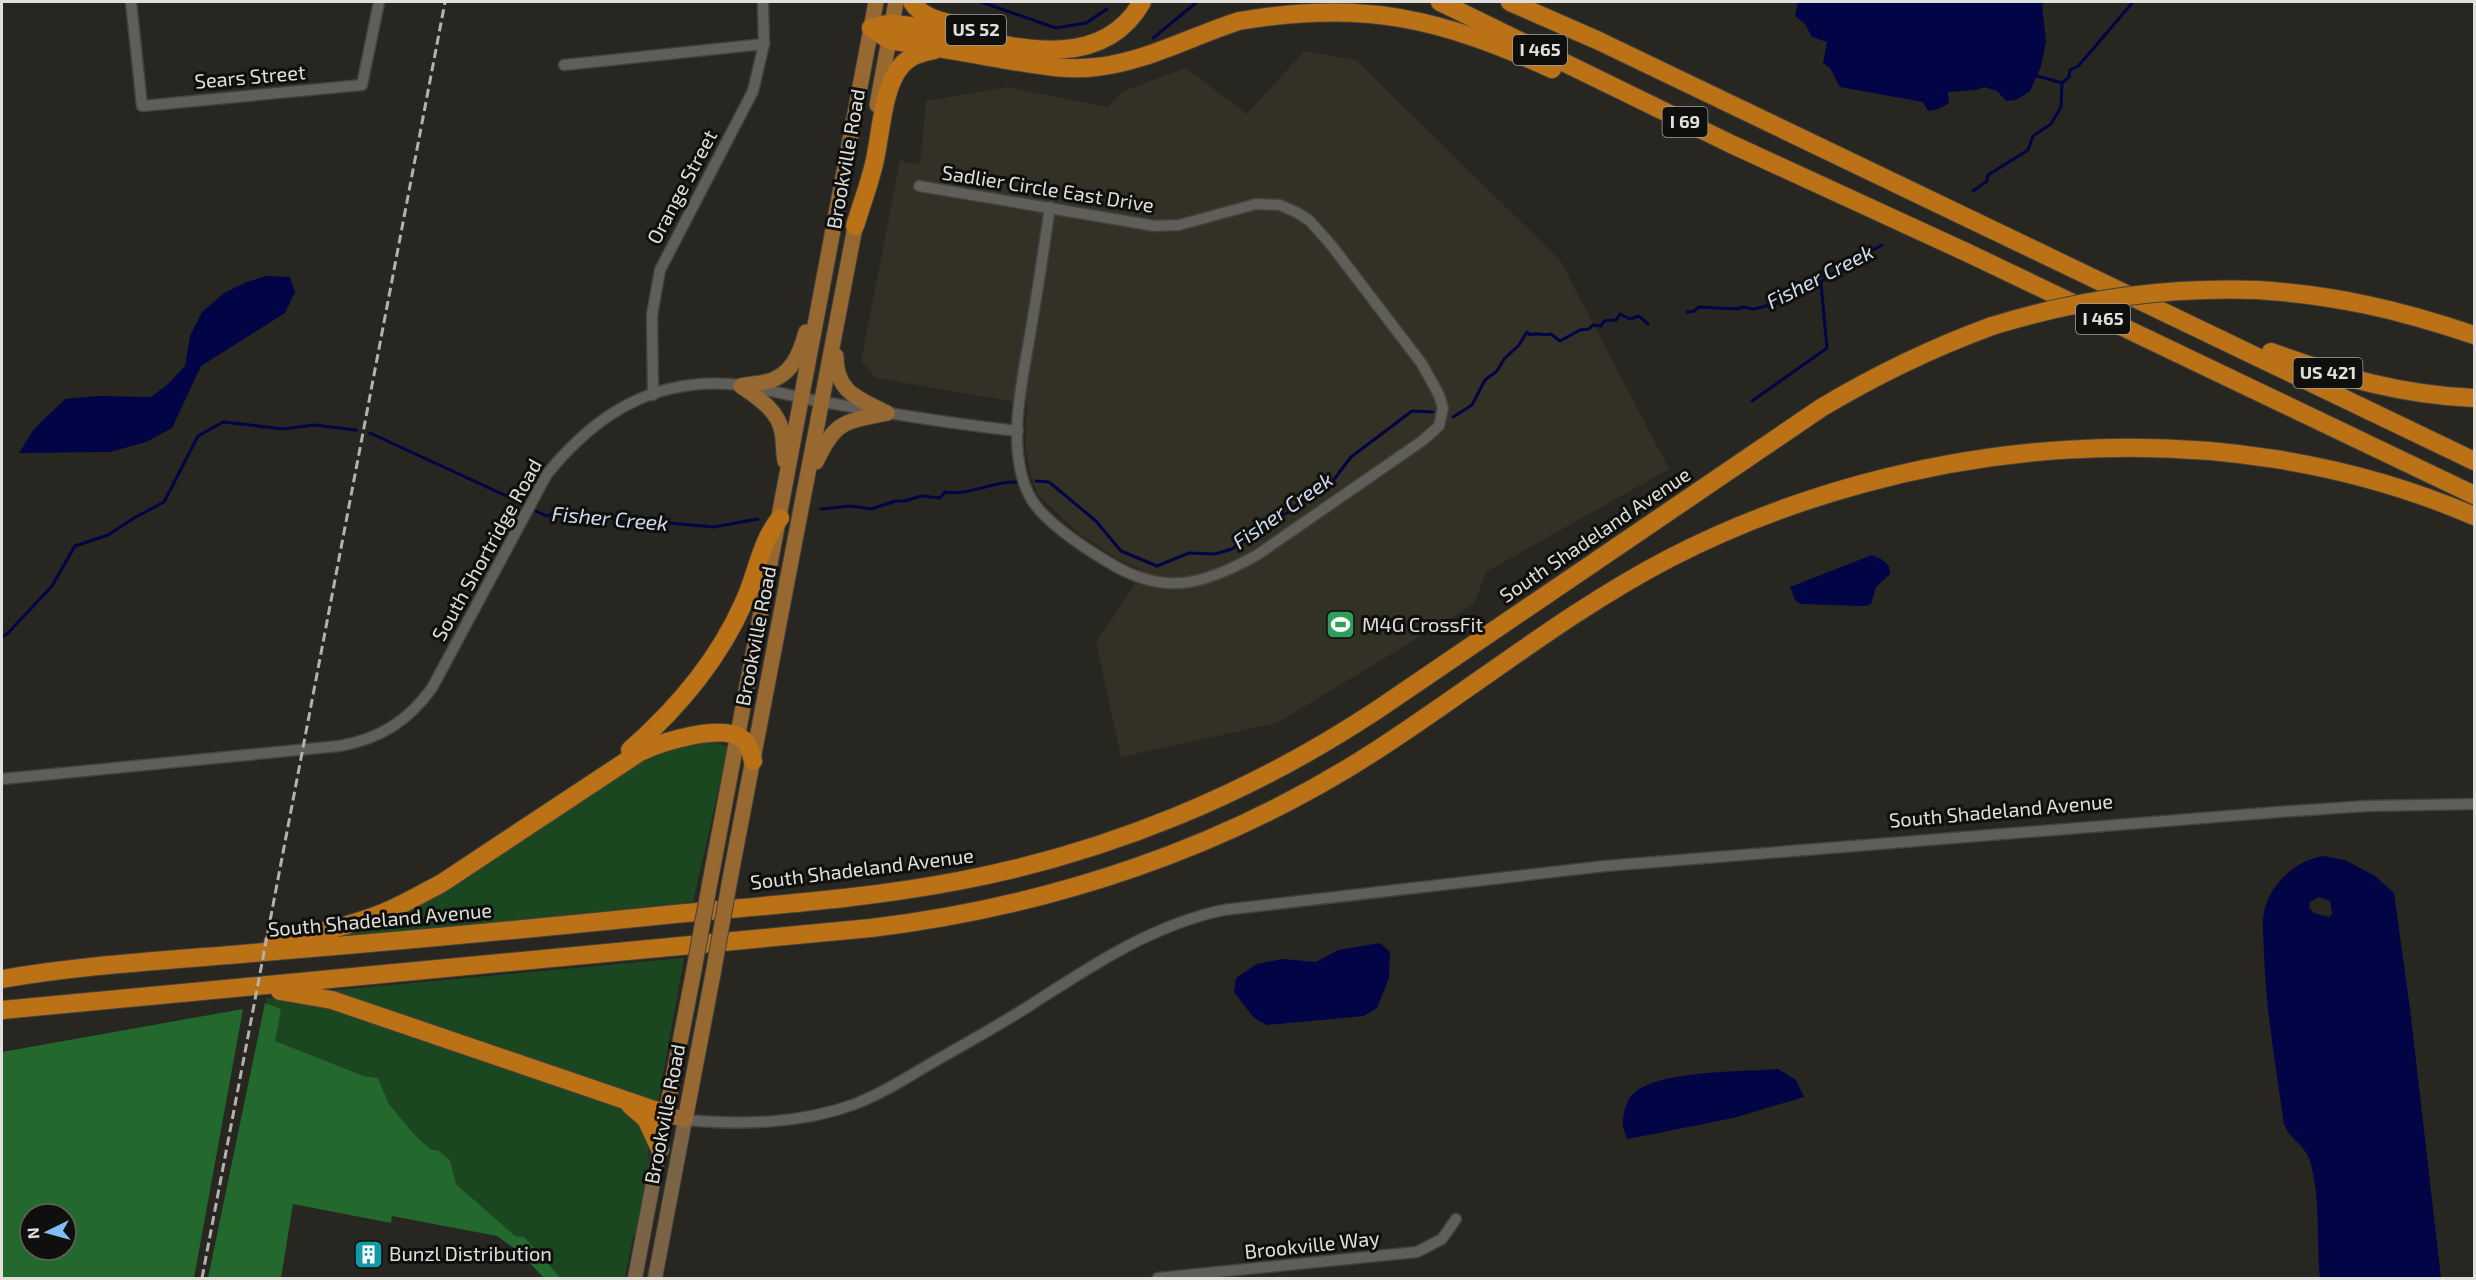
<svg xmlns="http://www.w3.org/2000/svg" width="2476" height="1280" font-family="'Exo 2',sans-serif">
  <rect width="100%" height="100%" fill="#272621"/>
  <path fill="#333026" d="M1304 51 1356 60 1560 260 1669 469 1486 572 1474 604 1277 723 1121 757 1096 642 1144 571 1118 559 1077 532 1038 495 1030 472 1025 442 1027 404 876 378 861 361 900 161 920 164 926 101 1006 87 1108 107 1121 92 1186 68 1247 114Z"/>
  <g fill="#1b4720">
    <path d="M716 742 728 747 693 902 314 942 410 908 469 876 643 760 678 746Z"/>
    <path d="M684 958 658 1102 326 991Z"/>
    <path d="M266 998 284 999 354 1013 621 1108C628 1114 637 1120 642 1127 658 1152 641 1207 637 1235L633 1236 625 1278H561L540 1253 515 1236 456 1184 450 1160 439 1151 430 1149 415 1135 389 1104 378 1078 364 1076 275 1041Z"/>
  </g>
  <g fill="#23692d" fill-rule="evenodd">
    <path d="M265 1003 281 1009 275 1041 364 1076 378 1078 389 1104 415 1135 430 1149 439 1151 450 1160 456 1184 515 1236 524 1237 561 1278H544L518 1251 497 1236 392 1216 391 1223 293 1204 281 1278H208Z"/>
    <path d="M243 1009 194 1278H2V1052ZM30 1214H66V1250H30Z"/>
  </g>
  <g fill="#010445" fill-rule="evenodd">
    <path d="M1798 2H2044L2042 6 2046 41 2041 66 2030 91 2016 100 2006 101 1997 91 1984 87 1976 90 1948 92 1949 103 1939 109 1928 111 1923 102 1840 87 1830 68 1823 63 1827 42 1812 37 1805 24 1795 16Z"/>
    <path d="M266 276 290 277 295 292 285 313 201 366 172 428 146 442 110 452 19 453 34 429 65 399 98 396 151 397 167 385 185 366 190 336 202 312 224 293 247 282Z"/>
    <path d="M1872 555 1881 559 1889 566 1890 574 1876 587 1871 604 1864 606 1801 604 1795 600 1790 587Z"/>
    <path d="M2323 856 2345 860 2375 876 2394 893 2410 1009 2441 1278H2320C2316 1240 2321 1198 2310 1161 2304 1143 2290 1140 2284 1124 2276 1068 2266 1011 2264 954 2264 939 2261 923 2265 908 2272 882 2297 860 2323 856ZM2319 897 2330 901 2332 914 2329 917 2314 913 2309 908 2310 902Z"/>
    <path d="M1380 943 1390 952 1389 978 1377 1008 1364 1016 1267 1025 1254 1018 1234 992 1236 978 1257 964 1283 959 1316 962 1338 950Z"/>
    <path d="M1778 1069 1796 1080 1804 1097 1733 1118 1628 1139C1622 1129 1622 1124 1624 1113 1625 1107 1629 1096 1634 1093 1660 1070 1743 1072 1778 1069Z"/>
  </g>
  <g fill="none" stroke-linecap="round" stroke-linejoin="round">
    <g stroke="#010445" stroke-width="3">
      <path d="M981 2 1056 28 1086 23 1107 9"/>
      <path d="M1153 38 1197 2"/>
      <path d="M2034 75 2062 83"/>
      <path d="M1973 191 1987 181 1988 175 2028 150 2033 136 2051 124 2061 107 2062 83 2069 77 2070 70 2078 66 2093 49 2133 2"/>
      <path d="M1687 312 1694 311 1699 307 1737 309 1743 307 1754 309 1782 302 1804 293 1847 264 1882 245"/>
      <path d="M1752 401 1827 348 1821 283"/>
      <path d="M1453 417 1472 405 1485 380 1497 371 1504 359 1519 345 1527 332 1530 335C1538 332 1543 336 1551 334L1560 341 1580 330 1589 329 1593 325 1601 326 1604 321 1616 320 1620 314 1630 319 1639 316 1648 324"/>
      <path d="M370 433 526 505"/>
      <path d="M1036 481 1049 482 1096 521 1121 551 1157 566 1189 553 1215 554 1232 549 1249 538 1261 525 1291 511 1306 495 1317 492 1332 482 1351 457 1412 411 1433 412"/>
      <path d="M531 509 547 516 561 512 582 518H611L630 524 646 521 714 527 758 519"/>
      <path d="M821 509 851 506 871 509 896 501H905L921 496 940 498 945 492C970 496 992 481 1017 482"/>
      <path d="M2 637 8 633 52 586 75 546 108 535 134 518 164 502 198 436 223 422 283 429 314 425 356 430"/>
    </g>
    <defs>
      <g id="street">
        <path d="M131 2 142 106 362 85 379 2"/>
        <path d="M564 65 764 44"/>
        <path d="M919 186 1155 226 1179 225 1256 204 1280 205 1298 213 1310 221 1332 246 1422 364 1439 395 1443 408 1439 426 1422 441 1257 555C1202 586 1163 596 1108 562 1083 547 1042 521 1029 495 1005 447 1023 378 1031 329 1038 288 1044 248 1050 207"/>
        <path d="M653 395 652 315 660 270 753 91 764 44 763 2"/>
        <path d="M2 779 339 746C380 739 408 721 432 688L547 474C595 415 651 379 730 384 763 387 796 398 829 403 892 414 954 424 1018 431"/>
        <path d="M685 1120C742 1125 801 1124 855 1104 884 1093 909 1076 935 1061 967 1043 999 1025 1029 1006 1091 966 1150 926 1223 910L1605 866 2278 812 2367 806 2474 804"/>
        <path d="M1158 1278 1417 1252 1442 1239 1456 1219"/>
      </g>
      <g id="secondary">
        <path d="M635 1278 666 1114"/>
        <path d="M655 1278 685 1120"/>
      </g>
      <g id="primary">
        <path d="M877 105 896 2"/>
        <path d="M836 356C836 393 858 398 887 413"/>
        <path d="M741 386C749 384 757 384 765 382 791 377 800 354 806 332"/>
        <path d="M741 386C758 398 778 410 782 432 784 442 783 451 785 461"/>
        <path d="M816 462C836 420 844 422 887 413"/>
        <path d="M730 879 857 217"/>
        <path d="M710 882 876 2"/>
        <path d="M693 975 666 1114 685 1120 713 974"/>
      </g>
      <g id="highway">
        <path d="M912 2C921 16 936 20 952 24"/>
        <path d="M1440 2 1731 144 1968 253 2474 495"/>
        <path d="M1510 2 1599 41 2474 461"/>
        <path d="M871 28 889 40C927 46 964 52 1001 59 1033 64 1064 71 1096 67 1145 62 1192 36 1239 21 1363 0 1440 18 1552 69"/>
        <path d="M871 28C879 26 887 23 894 24 970 29 1091 91 1142 2"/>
        <path d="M855 226C861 206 869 185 874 164 881 136 882 88 901 66 909 56 921 52 934 50"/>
        <path d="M2257 290C2336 295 2400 310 2474 335"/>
        <path d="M2271 352C2339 377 2402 395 2474 398"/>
        <path d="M630 750C678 708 718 661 744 602 757 574 760 543 780 518"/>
        <path d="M273 942C311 934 348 927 385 912 404 904 423 893 442 883L640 752C662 742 723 722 744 740 749 744 751 754 753 761"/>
        <path d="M2 979C88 964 176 960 264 952 401 941 538 928 675 914 769 905 865 899 958 881 1107 853 1250 794 1377 710L1821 408C1876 375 1932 348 1992 326"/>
        <path d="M280 991 332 1000 666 1114"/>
        <path d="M2 1010 871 928C1052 906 1227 848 1380 748 1477 685 1568 611 1670 558 1912 434 2222 407 2474 516"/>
        <path d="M630 1105 646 1119 660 1149"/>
      </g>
    </defs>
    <use href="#street" stroke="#42413d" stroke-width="13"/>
    <use href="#secondary" stroke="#42413d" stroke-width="16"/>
    <use href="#primary" stroke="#42413d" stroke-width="17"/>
    <use href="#highway" stroke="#42413d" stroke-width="20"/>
    <use href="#street" stroke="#605e59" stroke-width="10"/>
    <use href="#secondary" stroke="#7b6445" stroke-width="14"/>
    <use href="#primary" stroke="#976931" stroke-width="15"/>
    <use href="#highway" stroke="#bb7116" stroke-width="18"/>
    <path stroke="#b3b2ae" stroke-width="3" stroke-dasharray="9 4.5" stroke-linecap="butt" d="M202 1278 445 2"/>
    <defs>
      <g id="primary-bridge">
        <path d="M713 974 730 879"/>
        <path d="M693 975 710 882"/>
      </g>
      <path id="highway-bridge" d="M1992 326C2079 299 2167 287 2257 290"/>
    </defs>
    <use href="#primary-bridge" stroke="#42413d" stroke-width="17" stroke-linecap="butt"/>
    <use href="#highway-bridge" stroke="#42413d" stroke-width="20" stroke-linecap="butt"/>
    <use href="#primary-bridge" stroke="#976931" stroke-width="15"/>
    <use href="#highway-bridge" stroke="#bb7116" stroke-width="18"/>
  </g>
  <defs>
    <symbol id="stadium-square" viewBox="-11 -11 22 22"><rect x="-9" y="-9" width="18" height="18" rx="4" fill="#2e9e5b" stroke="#0f0f0d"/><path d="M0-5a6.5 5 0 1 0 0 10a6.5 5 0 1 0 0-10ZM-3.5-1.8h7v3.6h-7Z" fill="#fff"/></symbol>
    <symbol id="building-square" viewBox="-11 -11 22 22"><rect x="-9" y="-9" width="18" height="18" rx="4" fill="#0f9aa8" stroke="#0f0f0d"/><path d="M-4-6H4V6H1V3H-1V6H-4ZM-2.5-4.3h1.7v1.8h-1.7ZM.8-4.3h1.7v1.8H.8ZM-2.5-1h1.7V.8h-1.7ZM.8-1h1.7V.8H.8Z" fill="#fff"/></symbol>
  </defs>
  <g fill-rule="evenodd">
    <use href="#stadium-square" x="1324" y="608" width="33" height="33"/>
    <use href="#building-square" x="352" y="1238" width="33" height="33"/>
  </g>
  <g text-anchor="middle" stroke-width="6" stroke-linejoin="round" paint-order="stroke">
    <g fill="#0f0f0d" stroke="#a1a19e" stroke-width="1.5">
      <rect x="946" y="15" width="60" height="30" rx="4.5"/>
      <rect x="1513" y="35" width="54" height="30" rx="4.5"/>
      <rect x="1662.5" y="107" width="45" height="30" rx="4.5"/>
      <rect x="2076" y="304" width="54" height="30" rx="4.5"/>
      <rect x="2293.5" y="358" width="69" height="30" rx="4.5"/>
    </g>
    <g font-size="18" font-weight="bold" fill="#e0dfdc">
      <text x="976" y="36">US 52</text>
      <text x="1540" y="56">I 465</text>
      <text x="1685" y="128">I 69</text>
      <text x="2103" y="325">I 465</text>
      <text x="2328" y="379">US 421</text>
    </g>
    <g font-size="20" fill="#e0dfdc" stroke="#0f0f0d">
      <text transform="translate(250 77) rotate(-5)" y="7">Sears Street</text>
      <text transform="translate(846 159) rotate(-80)" y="7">Brookville Road</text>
      <text transform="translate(682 187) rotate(-62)" y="7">Orange Street</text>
      <text transform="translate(1048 189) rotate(9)" y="7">Sadlier Circle East Drive</text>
      <text transform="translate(1595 535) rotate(-34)" y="7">South Shadeland Avenue</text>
      <text transform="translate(487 550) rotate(-61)" y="7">South Shortridge Road</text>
      <text transform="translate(756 636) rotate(-79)" y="7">Brookville Road</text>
      <text transform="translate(2001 811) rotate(-5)" y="7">South Shadeland Avenue</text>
      <text transform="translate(862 869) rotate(-7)" y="7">South Shadeland Avenue</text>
      <text transform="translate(380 920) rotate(-5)" y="7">South Shadeland Avenue</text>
      <text transform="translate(665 1114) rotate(-79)" y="7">Brookville Road</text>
      <text transform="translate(1312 1245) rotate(-6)" y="7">Brookville Way</text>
    </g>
    <g font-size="20" fill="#e0dfdc" stroke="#0f0f0d" text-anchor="start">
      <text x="1362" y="632">M4G CrossFit</text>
      <text x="389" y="1261">Bunzl Distribution</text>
    </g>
    <g font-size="21" font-style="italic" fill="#d2dcf0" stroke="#0f0f0d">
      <text transform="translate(1820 277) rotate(-27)" y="7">Fisher Creek</text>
      <text transform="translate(1283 511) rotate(-35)" y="7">Fisher Creek</text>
      <text transform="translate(610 519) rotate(5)" y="7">Fisher Creek</text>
    </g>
  </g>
  <rect width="2476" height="1280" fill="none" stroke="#e0dfdc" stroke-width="6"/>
  <g transform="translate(48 1232) rotate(265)"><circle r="28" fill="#0f0f0d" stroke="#636260" stroke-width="1.5"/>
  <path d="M0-4.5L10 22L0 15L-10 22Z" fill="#80bdfa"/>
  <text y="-9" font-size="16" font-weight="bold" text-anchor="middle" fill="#e0dfdc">N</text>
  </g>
</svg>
